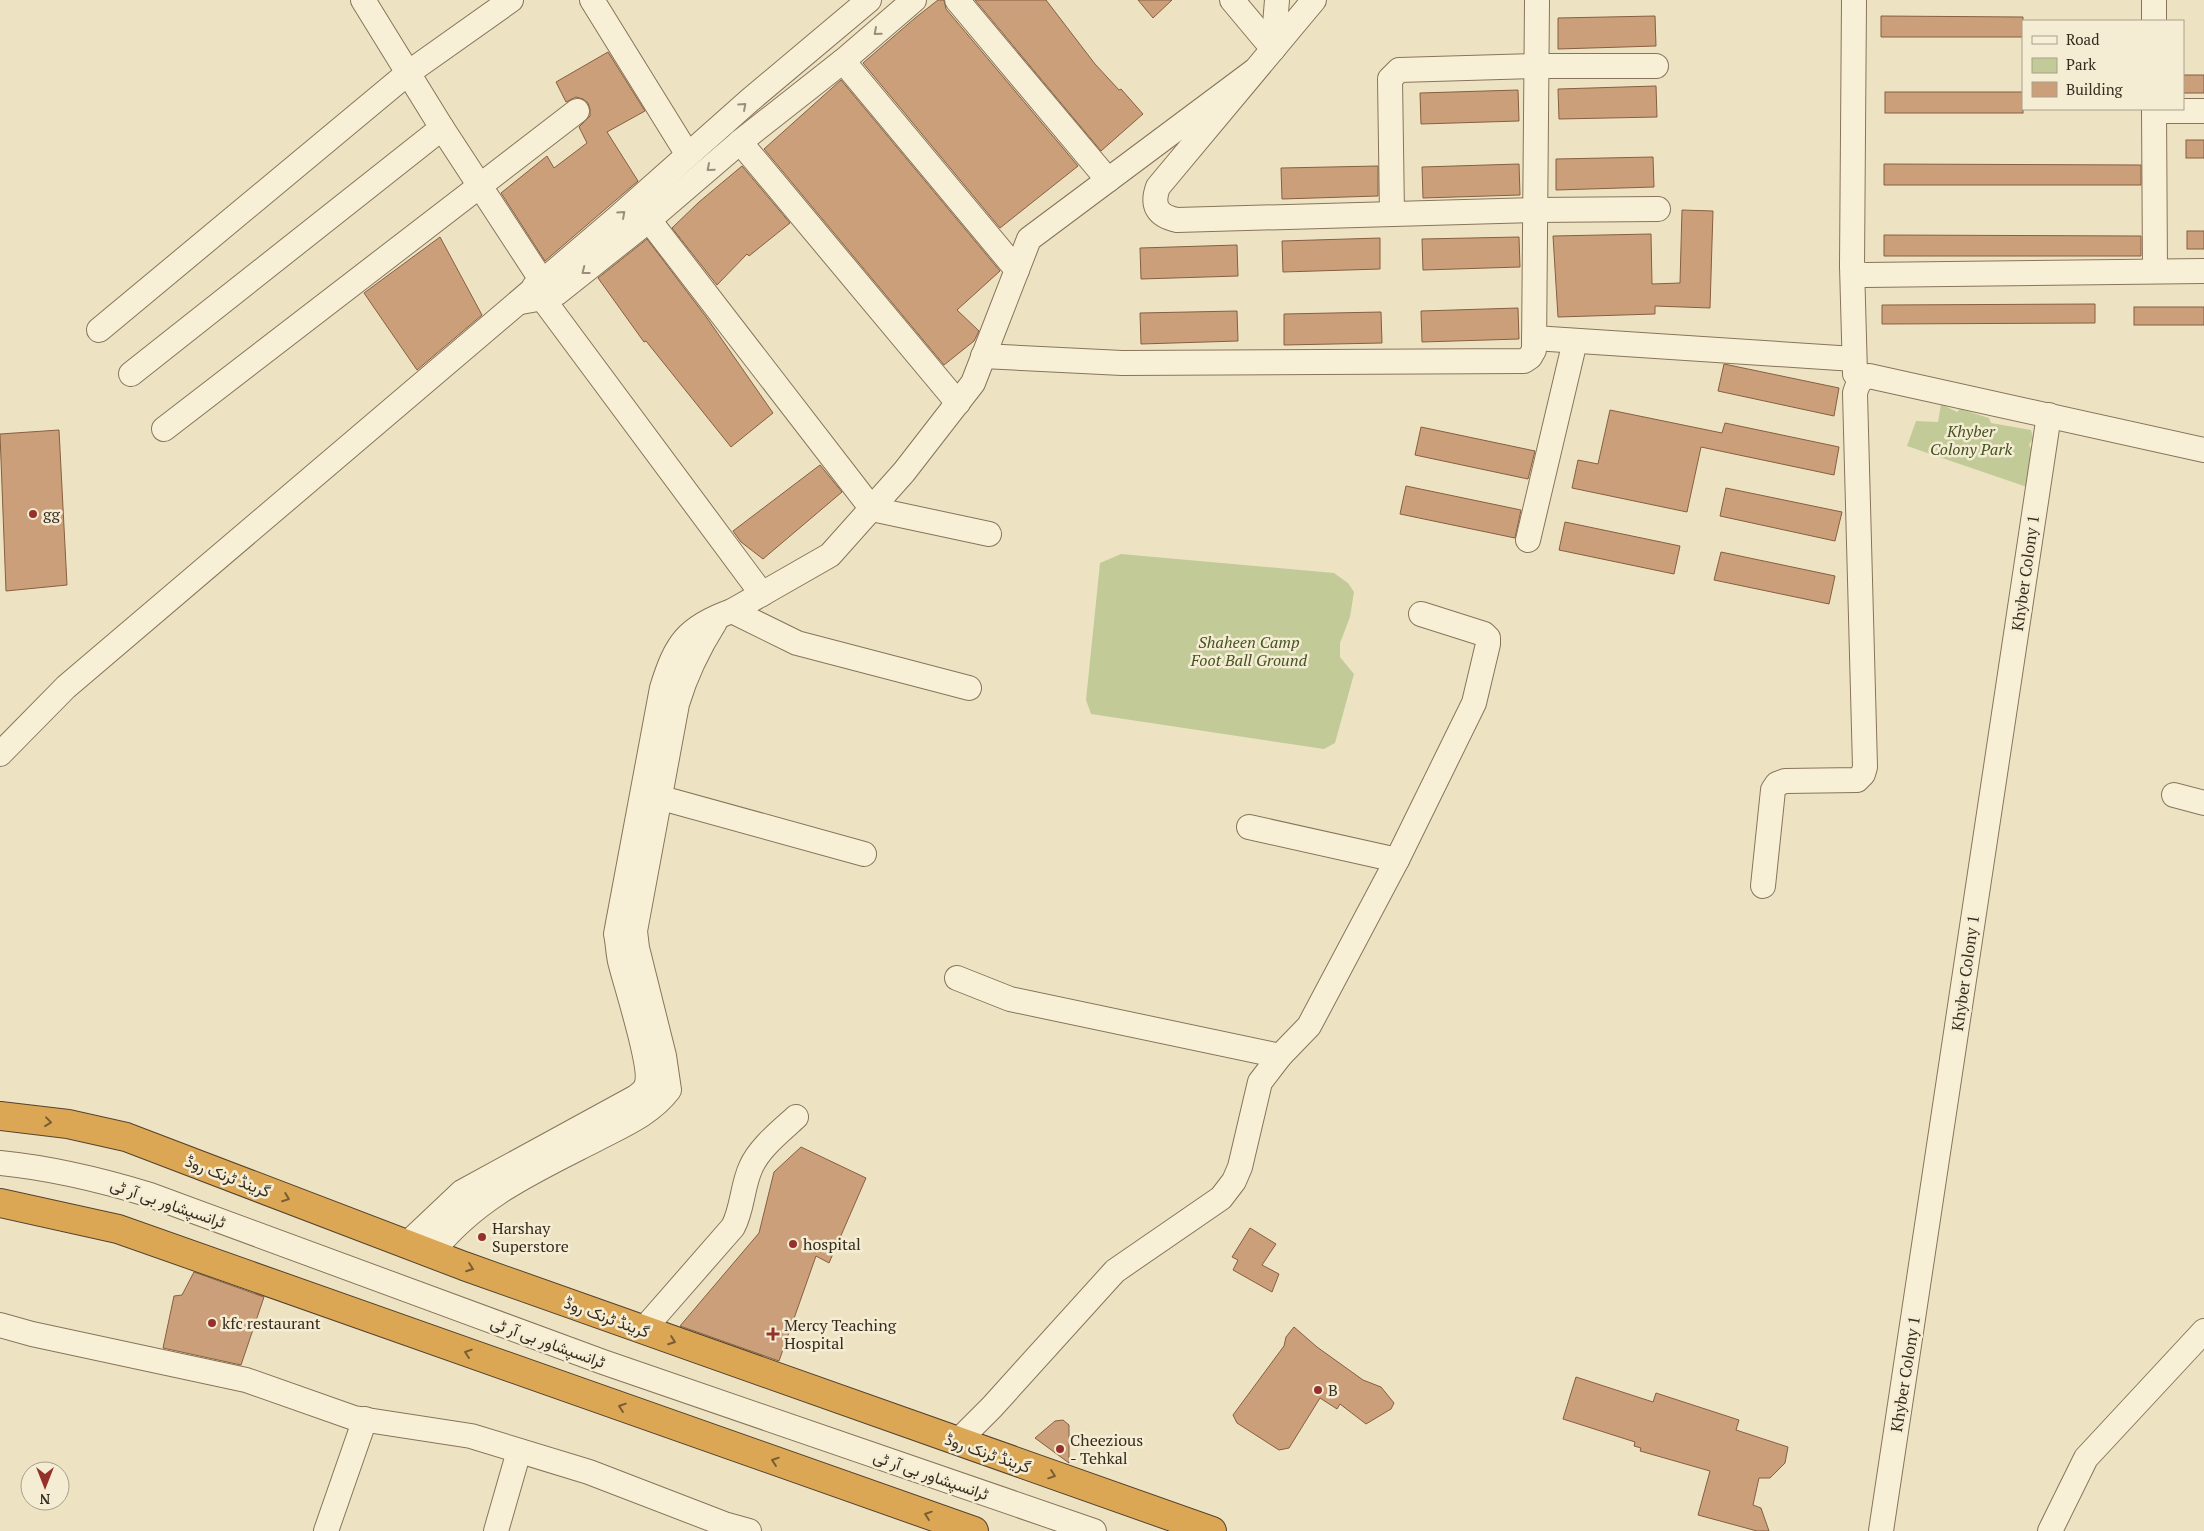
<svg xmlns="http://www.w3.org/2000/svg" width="2204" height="1531" font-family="'PT Serif',Vazirmatn,serif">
  <rect width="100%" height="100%" fill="#ede3c3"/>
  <g fill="#c2cb97">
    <path d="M1941 404 1957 412 1960 409 1989 418 1991 423 2031 430 2033 438 2029 445 2034 454 2027 487 1907 446 1916 421 1938 422Z"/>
    <path d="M1121 554 1334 573 1348 583 1354 592 1350 617 1340 643V657L1354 674 1335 743 1324 749 1091 714 1086 700 1100 563Z"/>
  </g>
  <g fill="#cb9f7a" stroke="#865f40">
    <path d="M938 0H944L946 9 1078 166 1000 228 863 63 915 18Z"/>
    <path d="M975 0H1046L1095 64 1119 90 1121 89 1143 114 1101 151Z"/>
    <path d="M1138 0H1172L1153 18Z"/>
    <path d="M1655 16 1656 46 1558 49V18Z"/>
    <path d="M1881 16 2023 17V37H1881Z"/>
    <path d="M608 52 645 111 607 132 638 181 545 261 501 193 547 156 554 168 587 143 579 127 590 116V109L588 103 583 99 576 97 566 102 556 82Z"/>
    <rect x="2183" y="75" width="21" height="18"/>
    <path d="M841 80 1000 271 957 310 979 331 974 341 944 365 764 149Z"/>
    <path d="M1656 86 1657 117 1559 119 1558 89Z"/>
    <path d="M1518 90 1519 121 1421 124 1420 93Z"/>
    <rect x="1885" y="92" width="138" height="21"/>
    <rect x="2186" y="140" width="18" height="18"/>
    <path d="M1653 157 1654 187 1556 190V159Z"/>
    <path d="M1519 164 1520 195 1423 198 1422 167Z"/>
    <path d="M1884 164 2141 165V185H1884Z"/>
    <path d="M742 166 790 223 749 256 747 254 717 285 672 228 699 202Z"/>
    <path d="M1378 166V196L1282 199 1281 168Z"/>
    <path d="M1682 210 1713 211 1710 308 1655 306V314L1558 317 1553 236 1651 234 1652 284 1680 283Z"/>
    <rect x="2187" y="231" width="17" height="18"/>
    <path d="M1884 235 2141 236V256H1884Z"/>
    <path d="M440 237 482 315 417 370 364 293Z"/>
    <path d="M1519 237 1520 267 1423 270 1422 239Z"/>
    <path d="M1380 238V269L1283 272 1282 241Z"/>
    <path d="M647 239 707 318 773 413 731 447 646 341 644 342 598 278Z"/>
    <path d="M1237 245 1238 276 1141 279 1140 248Z"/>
    <path d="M2095 304V323L1882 324V305Z"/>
    <rect x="2134" y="307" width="70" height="18"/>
    <path d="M1518 308 1519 339 1422 342 1421 311Z"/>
    <path d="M1237 311 1238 341 1141 344 1140 313Z"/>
    <path d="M1381 312 1382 343 1284 345V314Z"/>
    <path d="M1724 364 1839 388 1834 416 1718 391Z"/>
    <path d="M1610 410 1722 433 1725 423 1839 447 1834 475 1701 447 1687 512 1572 488 1578 460 1598 464Z"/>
    <path d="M1421 427 1535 451 1528 479 1415 455Z"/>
    <path d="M59 430 67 585 6 591 0 434Z"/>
    <path d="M820 465 842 492 763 559 741 542 733 531Z"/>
    <path d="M1406 486 1521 510 1515 538 1400 514Z"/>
    <path d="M1726 488 1842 512 1835 541 1720 516Z"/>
    <path d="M1565 522 1680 546 1674 574 1559 550Z"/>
    <path d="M1721 552 1835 576 1829 604 1714 580Z"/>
    <path d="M801 1147 866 1178 829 1263 816 1256 779 1361 680 1326 759 1233 774 1172Z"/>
    <path d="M1250 1228 1276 1244 1262 1265 1279 1274 1272 1292 1233 1270 1238 1260 1232 1257Z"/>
    <path d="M194 1272 264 1297 241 1365 163 1348 174 1296 182 1295Z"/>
    <path d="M1294 1327 1317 1347 1363 1380 1381 1387 1394 1403 1391 1409 1366 1424 1340 1404 1337 1409 1320 1398 1289 1448 1279 1450 1237 1423 1233 1415 1284 1346 1286 1337Z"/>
    <path d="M1576 1377 1653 1402 1656 1393 1739 1420 1736 1430 1788 1447 1785 1463 1770 1478H1759L1753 1505 1761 1508 1769 1531H1757L1698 1515 1710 1471 1640 1451 1641 1448 1634 1446 1635 1442 1563 1419Z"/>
    <path d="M1063 1420 1069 1425V1463L1035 1438 1055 1421Z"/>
  </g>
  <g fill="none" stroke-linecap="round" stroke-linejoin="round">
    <defs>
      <g id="minor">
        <path d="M363 0 442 128 542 281"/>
        <path d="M592 0 688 155"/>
        <path d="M957 0 1108 180"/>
        <path d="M1232 0 1273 49"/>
        <path d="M1314 0 1158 187C1151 206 1158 216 1177 220L1534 210 1658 209"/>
        <path d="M1854 0 1852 266 1857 274 1865 275 2204 271"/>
        <path d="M2154 0V21"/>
        <path d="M1273 49 1277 0"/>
        <path d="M843 61 1017 270"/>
        <path d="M2154 109 2155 271"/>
        <path d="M2154 111H2204"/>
        <path d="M740 142 958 403"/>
        <path d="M1392 214 1390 79 1399 70 1536 66H1656"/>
        <path d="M649 220 872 509 989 534"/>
        <path d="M1852 266 1855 374"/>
        <path d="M534 287 762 594"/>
        <path d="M521 302 543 298 557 293 649 220 740 142 843 61 914 0"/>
        <path d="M99 330 408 73 511 0"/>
        <path d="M1534 338 1854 359"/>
        <path d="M983 356 1122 363 1524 361 1530 357 1534 350 1537 1"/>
        <path d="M131 374 442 128"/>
        <path d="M164 429 577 111"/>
        <path d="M1528 540 1575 341"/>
        <path d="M732 611 797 643 969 688"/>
        <path d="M0 754 66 687 616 219 750 100 869 0"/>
        <path d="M647 794 864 854"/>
        <path d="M2174 795 2204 803"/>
        <path d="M1249 827 1397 860"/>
        <path d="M1763 886 1773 790 1777 784 1785 781 1857 780 1863 774 1865 767 1855 393C1858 383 1860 379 1869 376L2204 450"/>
        <path d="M957 978 1010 999 1280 1056"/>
        <path d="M0 1163C51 1168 101 1180 150 1195L603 1362 1094 1531"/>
        <path d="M407 1244 462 1192 636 1097C639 1094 645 1091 646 1086 654 1069 625 983 620 961 618 952 618 943 616 934L662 688C676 643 687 627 732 611L830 555 904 472 973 383 1029 239 1254 71"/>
        <path d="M431 1254C474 1198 532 1172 593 1141 621 1126 650 1115 669 1090L664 1056 637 948 635 931 677 704C686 673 698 649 715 622"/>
        <path d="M0 1325 32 1334 246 1380 354 1418 471 1436 589 1472 724 1524 749 1531"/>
        <path d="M643 1330 733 1227C743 1208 742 1186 751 1167 759 1148 781 1131 796 1117"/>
        <path d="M957 1442 992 1407 1115 1271 1221 1198 1234 1181 1240 1167 1260 1082 1280 1056 1309 1026 1397 860 1474 703 1488 644V638L1484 634 1421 614"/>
        <path d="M326 1531 365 1419"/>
        <path d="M496 1531 519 1451"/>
        <path d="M1881 1531 2049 415"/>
        <path d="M2050 1531 2086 1458 2204 1331"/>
      </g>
      <g id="highway">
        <path d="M0 1116 68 1124 126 1137 464 1266 1212 1531"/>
        <path d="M0 1203 118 1229 974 1531"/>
      </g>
    </defs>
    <use href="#minor" stroke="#87745a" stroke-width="26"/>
    <use href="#highway" stroke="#55422e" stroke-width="30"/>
    <use href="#minor" stroke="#f8f0d6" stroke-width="24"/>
    <use href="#highway" stroke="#dba755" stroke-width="28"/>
  </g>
  <defs><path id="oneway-chevron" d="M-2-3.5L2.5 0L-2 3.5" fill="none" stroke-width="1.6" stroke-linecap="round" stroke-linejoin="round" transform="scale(1.25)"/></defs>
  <g stroke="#988e7a">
    <use href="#oneway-chevron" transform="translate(877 32) rotate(139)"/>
    <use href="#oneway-chevron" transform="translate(743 106) rotate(-42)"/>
    <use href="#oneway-chevron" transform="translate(710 168) rotate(139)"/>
    <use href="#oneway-chevron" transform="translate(622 214) rotate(-42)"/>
    <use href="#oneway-chevron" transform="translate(585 271) rotate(142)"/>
  </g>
  <g stroke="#795d34">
    <use href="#oneway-chevron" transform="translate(48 1122) rotate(7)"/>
    <use href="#oneway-chevron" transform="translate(286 1198) rotate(21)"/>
    <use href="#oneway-chevron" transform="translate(470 1268) rotate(20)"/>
    <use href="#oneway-chevron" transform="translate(672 1341) rotate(20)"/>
    <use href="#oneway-chevron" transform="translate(468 1353) rotate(-161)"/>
    <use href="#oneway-chevron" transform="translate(622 1407) rotate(-161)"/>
    <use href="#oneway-chevron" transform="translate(775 1461) rotate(-161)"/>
    <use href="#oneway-chevron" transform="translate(1052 1475) rotate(19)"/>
    <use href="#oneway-chevron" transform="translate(928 1515) rotate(-161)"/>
  </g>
  <g fill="#95302b" stroke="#f5edd3" stroke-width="2">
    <circle cx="33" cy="514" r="5"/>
    <circle cx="482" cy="1237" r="5"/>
    <circle cx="793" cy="1244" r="5"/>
    <circle cx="212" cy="1323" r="5"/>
    <path d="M770.5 1326.5h5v5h5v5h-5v5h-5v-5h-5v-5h5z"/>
    <circle cx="1318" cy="1390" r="5"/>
    <circle cx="1060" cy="1449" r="5"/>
  </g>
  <g text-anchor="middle" stroke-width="5" stroke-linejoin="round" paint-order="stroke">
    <g font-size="16" font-style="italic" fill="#455325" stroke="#f5edd3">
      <text x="1971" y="437">Khyber<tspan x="1971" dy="18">Colony Park</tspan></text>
      <text x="1249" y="648">Shaheen Camp<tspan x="1249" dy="18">Foot Ball Ground</tspan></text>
    </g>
    <g font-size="16" fill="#372b1e" stroke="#f5edd3" text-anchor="start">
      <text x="43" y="520">gg</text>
      <text x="492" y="1234">Harshay<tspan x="492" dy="18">Superstore</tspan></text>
      <text x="803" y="1250">hospital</text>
      <text x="222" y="1329">kfc restaurant</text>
      <text x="784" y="1331">Mercy Teaching<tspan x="784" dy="18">Hospital</tspan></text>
      <text x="1328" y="1396">B</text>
      <text x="1070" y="1446">Cheezious<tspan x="1070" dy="18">- Tehkal</tspan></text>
    </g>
    <g font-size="16" fill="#372b1e" stroke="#f5edd3">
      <text transform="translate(2025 573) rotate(-82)" y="6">Khyber Colony 1</text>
      <text transform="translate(1965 973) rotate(-82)" y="6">Khyber Colony 1</text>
      <text transform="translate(228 1176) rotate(21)" y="6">گرینڈ ٹرنک روڈ</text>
      <text transform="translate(168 1203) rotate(19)" y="6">ٹرانسپشاور بی آر ٹی</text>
      <text transform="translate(607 1317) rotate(20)" y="6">گرینڈ ٹرنک روڈ</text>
      <text transform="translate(548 1342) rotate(20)" y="6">ٹرانسپشاور بی آر ٹی</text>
      <text transform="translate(1905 1374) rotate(-81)" y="6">Khyber Colony 1</text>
      <text transform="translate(988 1453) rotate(19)" y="6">گرینڈ ٹرنک روڈ</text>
      <text transform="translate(931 1475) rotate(19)" y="6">ٹرانسپشاور بی آر ٹی</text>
    </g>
  </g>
  <rect x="2022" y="20" width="162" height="90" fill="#f5edd3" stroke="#a99f8b"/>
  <rect x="2032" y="36" width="25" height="8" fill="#f8f0d6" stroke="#a99f8b"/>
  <text x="2066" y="45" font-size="15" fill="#372b1e">Road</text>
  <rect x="2032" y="58" width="25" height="15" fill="#c2cb97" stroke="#a99f8b"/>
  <text x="2066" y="70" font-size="15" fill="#372b1e">Park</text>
  <rect x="2032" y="82" width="25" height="15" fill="#cb9f7a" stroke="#a99f8b"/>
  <text x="2066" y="95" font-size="15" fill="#372b1e">Building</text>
  <g transform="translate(45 1486) rotate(180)"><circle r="24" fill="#f5edd3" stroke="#a99f8b"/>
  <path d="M0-4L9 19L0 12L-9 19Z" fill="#95302b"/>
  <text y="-8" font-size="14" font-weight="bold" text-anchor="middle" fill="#372b1e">N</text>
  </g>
</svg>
